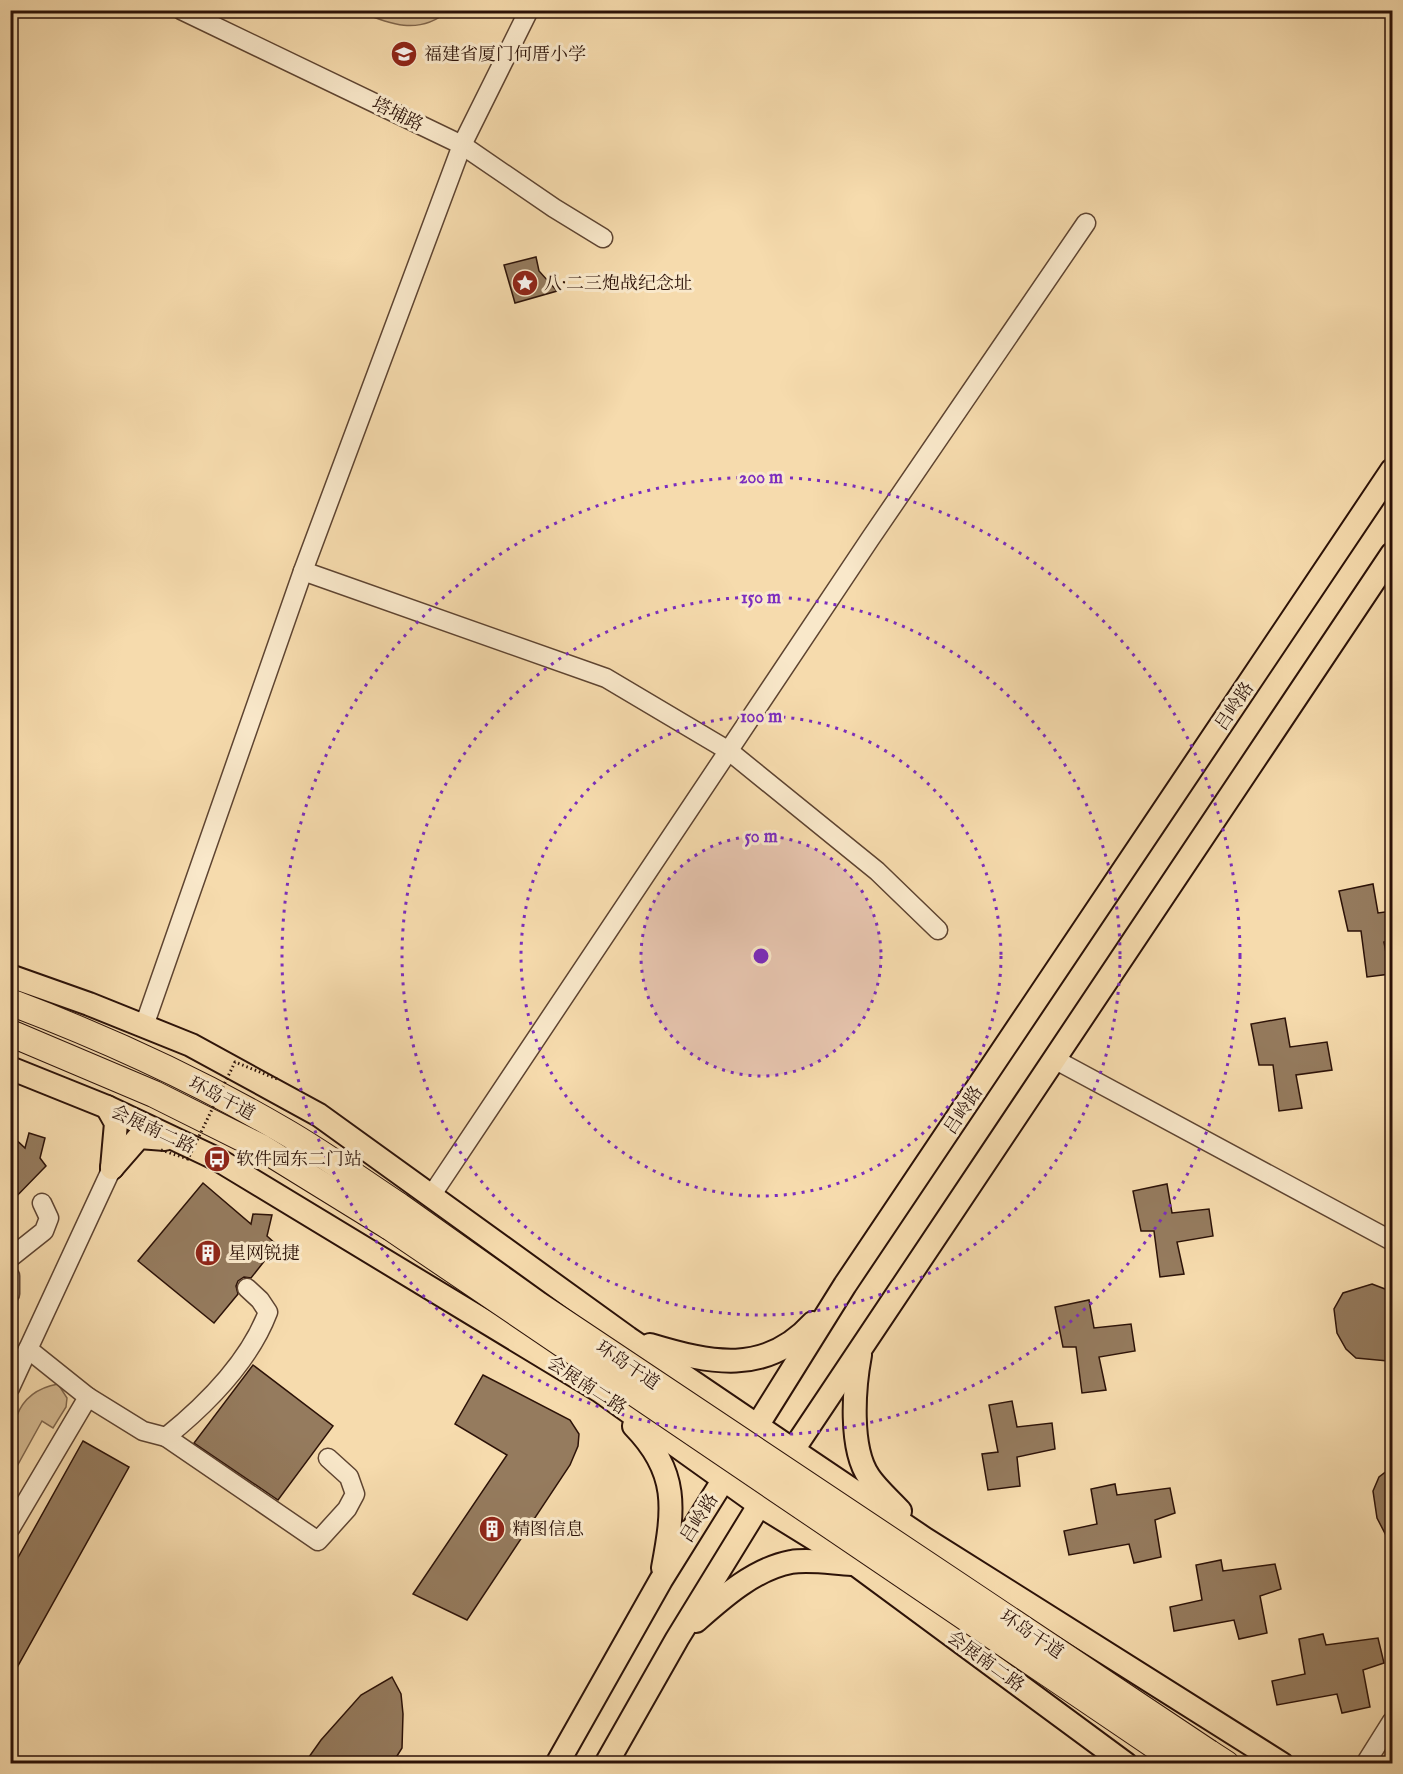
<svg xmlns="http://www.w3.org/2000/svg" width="1403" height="1774" font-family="'IM FELL English','Noto Serif SC',serif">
  <rect width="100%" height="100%" fill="#f6dbad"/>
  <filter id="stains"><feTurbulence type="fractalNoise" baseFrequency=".00333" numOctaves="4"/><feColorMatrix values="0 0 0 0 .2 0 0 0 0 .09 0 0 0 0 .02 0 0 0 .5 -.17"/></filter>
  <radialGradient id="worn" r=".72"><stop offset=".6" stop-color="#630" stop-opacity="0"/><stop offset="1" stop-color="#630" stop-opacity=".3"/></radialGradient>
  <g fill="#d4b991" stroke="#80664c" stroke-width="1.5">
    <path d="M358 11H448C419 36 389 24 358 11Z"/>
    <path d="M58 1384 67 1398 66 1407 53 1428 42 1421 11 1477C11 1437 8 1393 58 1384Z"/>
  </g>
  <g fill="#957b5e" stroke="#2c1208" stroke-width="1.5">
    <path d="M536 257 539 271 557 291 515 303 504 265Z"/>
    <path d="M1373 884 1378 913 1392 911V940L1384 942 1390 974 1367 977 1361 931H1348L1339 891Z"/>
    <path d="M1285 1018 1290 1047 1327 1042 1332 1070 1296 1075 1302 1108 1279 1111 1273 1065H1259L1251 1024Z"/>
    <path d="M29 1133 45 1138 40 1158 46 1166 10 1203V1134L25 1148Z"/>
    <path d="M203 1183 251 1224 253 1214 272 1215 267 1236 277 1245 251 1278 244 1277 238 1281 236 1286 238 1294 214 1323 138 1261Z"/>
    <path d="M1167 1184 1172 1213 1209 1209 1213 1236 1177 1242 1184 1274 1160 1277 1154 1231H1141L1133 1191Z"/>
    <path d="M1372 1284 1385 1289 1392 1296V1358L1388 1361 1356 1358 1346 1349 1337 1333 1334 1309 1343 1293Z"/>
    <path d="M1089 1300 1094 1328 1131 1324 1135 1351 1099 1357 1106 1390 1082 1393 1076 1347H1063L1055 1307Z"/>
    <path d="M253 1365 333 1426 278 1500 194 1443Z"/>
    <path d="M483 1375 570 1420 579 1434 578 1446 570 1465 467 1620 413 1594 507 1455 455 1424Z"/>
    <path d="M1012 1401 1017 1427 1052 1423 1055 1449 1017 1457 1020 1486 988 1490 982 1454 998 1452 989 1405Z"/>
    <path d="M83 1441 129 1467 10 1680V1572Z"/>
    <path d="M1392 1467V1547L1377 1518 1373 1491 1379 1477Z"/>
    <path d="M1115 1484 1117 1495 1170 1488 1175 1513 1155 1520 1161 1557 1134 1563 1129 1544 1069 1555 1064 1531 1097 1524 1091 1489Z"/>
    <path d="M1221 1560 1223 1571 1275 1564 1281 1589 1260 1596 1267 1633 1239 1639 1234 1620 1174 1631 1170 1607 1202 1600 1196 1565Z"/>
    <path d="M1323 1634 1326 1645 1378 1638 1384 1663 1363 1670 1370 1707 1342 1713 1337 1694 1277 1705 1272 1681 1305 1674 1299 1639Z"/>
    <path d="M392 1677 401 1694 403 1714 402 1748 392 1764H304L321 1740 361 1695Z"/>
  </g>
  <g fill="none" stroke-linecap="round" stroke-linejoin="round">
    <defs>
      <g id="minor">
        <path d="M181 10 462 145 554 208 603 238"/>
        <path d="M303 571 606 678 729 751 877 871 938 930"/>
        <path d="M144 1026 303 571 462 145 529 10"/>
        <path d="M1054 1059 1392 1241"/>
        <path d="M431 1196 870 539 1086 223"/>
        <path d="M10 1258 44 1231 49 1218 42 1203"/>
        <path d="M10 1276V1294"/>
        <path d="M10 1388 112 1168"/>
        <path d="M88 1397 143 1431 166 1437C207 1404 249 1362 268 1312L260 1300 247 1288"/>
        <path d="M166 1437 318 1541 347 1509 355 1494 349 1477 328 1458"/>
        <path d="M10 1529 88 1397 28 1349"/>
        <path d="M1365 1764 1392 1721"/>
      </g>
      <g id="major">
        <path d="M10 976 89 1004 191 1045 319 1115 628 1338 793 1450 925 1539 1282 1764"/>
        <path d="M10 1068 107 1107 217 1159 600 1391 758 1504 855 1564 1126 1764"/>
        <path d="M107 1107 116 1123 112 1168"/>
        <path d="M112 1168 139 1137 165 1139"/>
        <path d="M650 1345C710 1363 765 1376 813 1323"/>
        <path d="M860 1355C854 1387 849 1448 869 1477 877 1489 890 1500 900 1511"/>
        <path d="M634 1426C679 1472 674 1509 663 1568"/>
        <path d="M696 1621C722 1598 754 1569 791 1562 810 1559 832 1563 852 1564"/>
        <path d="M557 1764 661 1580 845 1285 1392 470"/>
        <path d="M606 1764 677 1639 793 1450 1392 554"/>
      </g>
      <g id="highway">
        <path d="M10 1002C105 1038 197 1080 284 1131 324 1154 361 1181 399 1206"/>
        <path d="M10 1033 154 1094 262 1148 390 1227"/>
        <path d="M1209 1753 1226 1764"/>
      </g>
    </defs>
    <use href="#minor" stroke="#5e4431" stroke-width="21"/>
    <use href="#major" stroke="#2c1208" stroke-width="26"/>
    <use href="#highway" stroke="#2c1208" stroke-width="28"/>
    <use href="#minor" stroke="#f9e8ca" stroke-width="18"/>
    <use href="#major" stroke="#f6dbad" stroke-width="22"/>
    <use href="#highway" stroke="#f6dbad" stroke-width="26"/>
    <defs>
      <g id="highway-bridge">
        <path d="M399 1206 538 1305 1209 1753"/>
        <path d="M390 1227 1182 1764"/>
      </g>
    </defs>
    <use href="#highway-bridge" stroke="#2c1208" stroke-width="28" stroke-linecap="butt"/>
    <path stroke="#2c1208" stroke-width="3" stroke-dasharray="1.5 3" stroke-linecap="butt" d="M161 1150 188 1159 235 1062 277 1079"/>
    <use href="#highway-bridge" stroke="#f6dbad" stroke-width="26"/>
  </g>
  <circle cx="761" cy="956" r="120" fill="#7b2cbf" fill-opacity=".12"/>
  <g fill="none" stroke="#7b2cbf" stroke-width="3" stroke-dasharray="3 6">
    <circle cx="761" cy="956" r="120"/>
    <circle cx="761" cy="956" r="240"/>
    <circle cx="761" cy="956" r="359"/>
    <circle cx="761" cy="956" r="479"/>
  </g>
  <defs>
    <symbol id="school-disc" viewBox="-11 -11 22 22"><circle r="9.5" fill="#8f2418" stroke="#f9e8ca"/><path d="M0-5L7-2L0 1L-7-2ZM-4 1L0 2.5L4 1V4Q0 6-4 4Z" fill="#fff"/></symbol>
    <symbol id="sight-disc" viewBox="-11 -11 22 22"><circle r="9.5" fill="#8f2418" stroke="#f9e8ca"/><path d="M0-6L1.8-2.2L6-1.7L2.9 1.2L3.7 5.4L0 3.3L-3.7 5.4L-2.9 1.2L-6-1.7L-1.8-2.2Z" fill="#fff"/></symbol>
    <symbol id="bus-disc" viewBox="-11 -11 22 22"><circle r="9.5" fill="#8f2418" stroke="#f9e8ca"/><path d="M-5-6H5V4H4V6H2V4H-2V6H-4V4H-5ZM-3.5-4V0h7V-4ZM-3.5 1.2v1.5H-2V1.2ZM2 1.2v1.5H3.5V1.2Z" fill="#fff"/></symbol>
    <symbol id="building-disc" viewBox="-11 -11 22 22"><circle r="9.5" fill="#8f2418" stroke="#f9e8ca"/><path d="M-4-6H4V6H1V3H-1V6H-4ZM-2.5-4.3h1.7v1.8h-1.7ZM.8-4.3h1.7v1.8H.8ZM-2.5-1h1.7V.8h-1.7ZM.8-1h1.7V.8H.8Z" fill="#fff"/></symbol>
  </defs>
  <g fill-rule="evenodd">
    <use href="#school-disc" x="389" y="39" width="30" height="30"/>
    <use href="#sight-disc" x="510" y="268" width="30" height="30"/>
    <use href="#bus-disc" x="202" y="1144" width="30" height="30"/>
    <use href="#building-disc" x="193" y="1238" width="30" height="30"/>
    <use href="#building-disc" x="477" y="1514" width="30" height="30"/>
  </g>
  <g text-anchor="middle" stroke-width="6" stroke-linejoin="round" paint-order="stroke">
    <g font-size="18" fill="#2c1208" stroke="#f9e8ca" text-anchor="start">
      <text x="424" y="60">福建省厦门何厝小学</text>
      <text x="544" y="289">八·二三炮战纪念址</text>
      <text x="236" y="1165">软件园东二门站</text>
      <text x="228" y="1259">星网锐捷</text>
      <text x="512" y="1535">精图信息</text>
    </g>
    <g font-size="18" fill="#2c1208" stroke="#f9e8ca">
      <text transform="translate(398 114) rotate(26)" y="6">塔埔路</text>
      <text transform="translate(1234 706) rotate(-56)" y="6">吕岭路</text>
      <text transform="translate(222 1098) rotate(28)" y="6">环岛干道</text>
      <text transform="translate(963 1110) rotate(-56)" y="6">吕岭路</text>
      <text transform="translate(153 1129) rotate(25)" y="6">会展南二路</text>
      <text transform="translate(628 1365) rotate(34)" y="6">环岛干道</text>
      <text transform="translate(587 1385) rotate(33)" y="6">会展南二路</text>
      <text transform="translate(699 1518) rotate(-58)" y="6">吕岭路</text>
      <text transform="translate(1032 1634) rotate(34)" y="6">环岛干道</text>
      <text transform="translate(986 1661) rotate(36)" y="6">会展南二路</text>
    </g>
  </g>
  <circle cx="761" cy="956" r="9" fill="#7b2cbf" stroke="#f9e8ca" stroke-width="3"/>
  <g font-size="18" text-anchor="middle" font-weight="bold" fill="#7b2cbf" stroke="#f9e8ca" stroke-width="6" stroke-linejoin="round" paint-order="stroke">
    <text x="761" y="483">200 m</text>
    <text x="761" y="603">150 m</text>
    <text x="761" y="722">100 m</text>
    <text x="761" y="842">50 m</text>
  </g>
  <rect width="1403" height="1774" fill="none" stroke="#f6dbad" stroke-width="36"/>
  <rect x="12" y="12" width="1379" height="1750" fill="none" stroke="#2c1208" stroke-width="3"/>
  <rect x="18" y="18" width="1367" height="1738" fill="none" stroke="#2c1208" stroke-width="1.5"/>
  <rect width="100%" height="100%" filter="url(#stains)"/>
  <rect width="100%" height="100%" fill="url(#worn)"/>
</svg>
